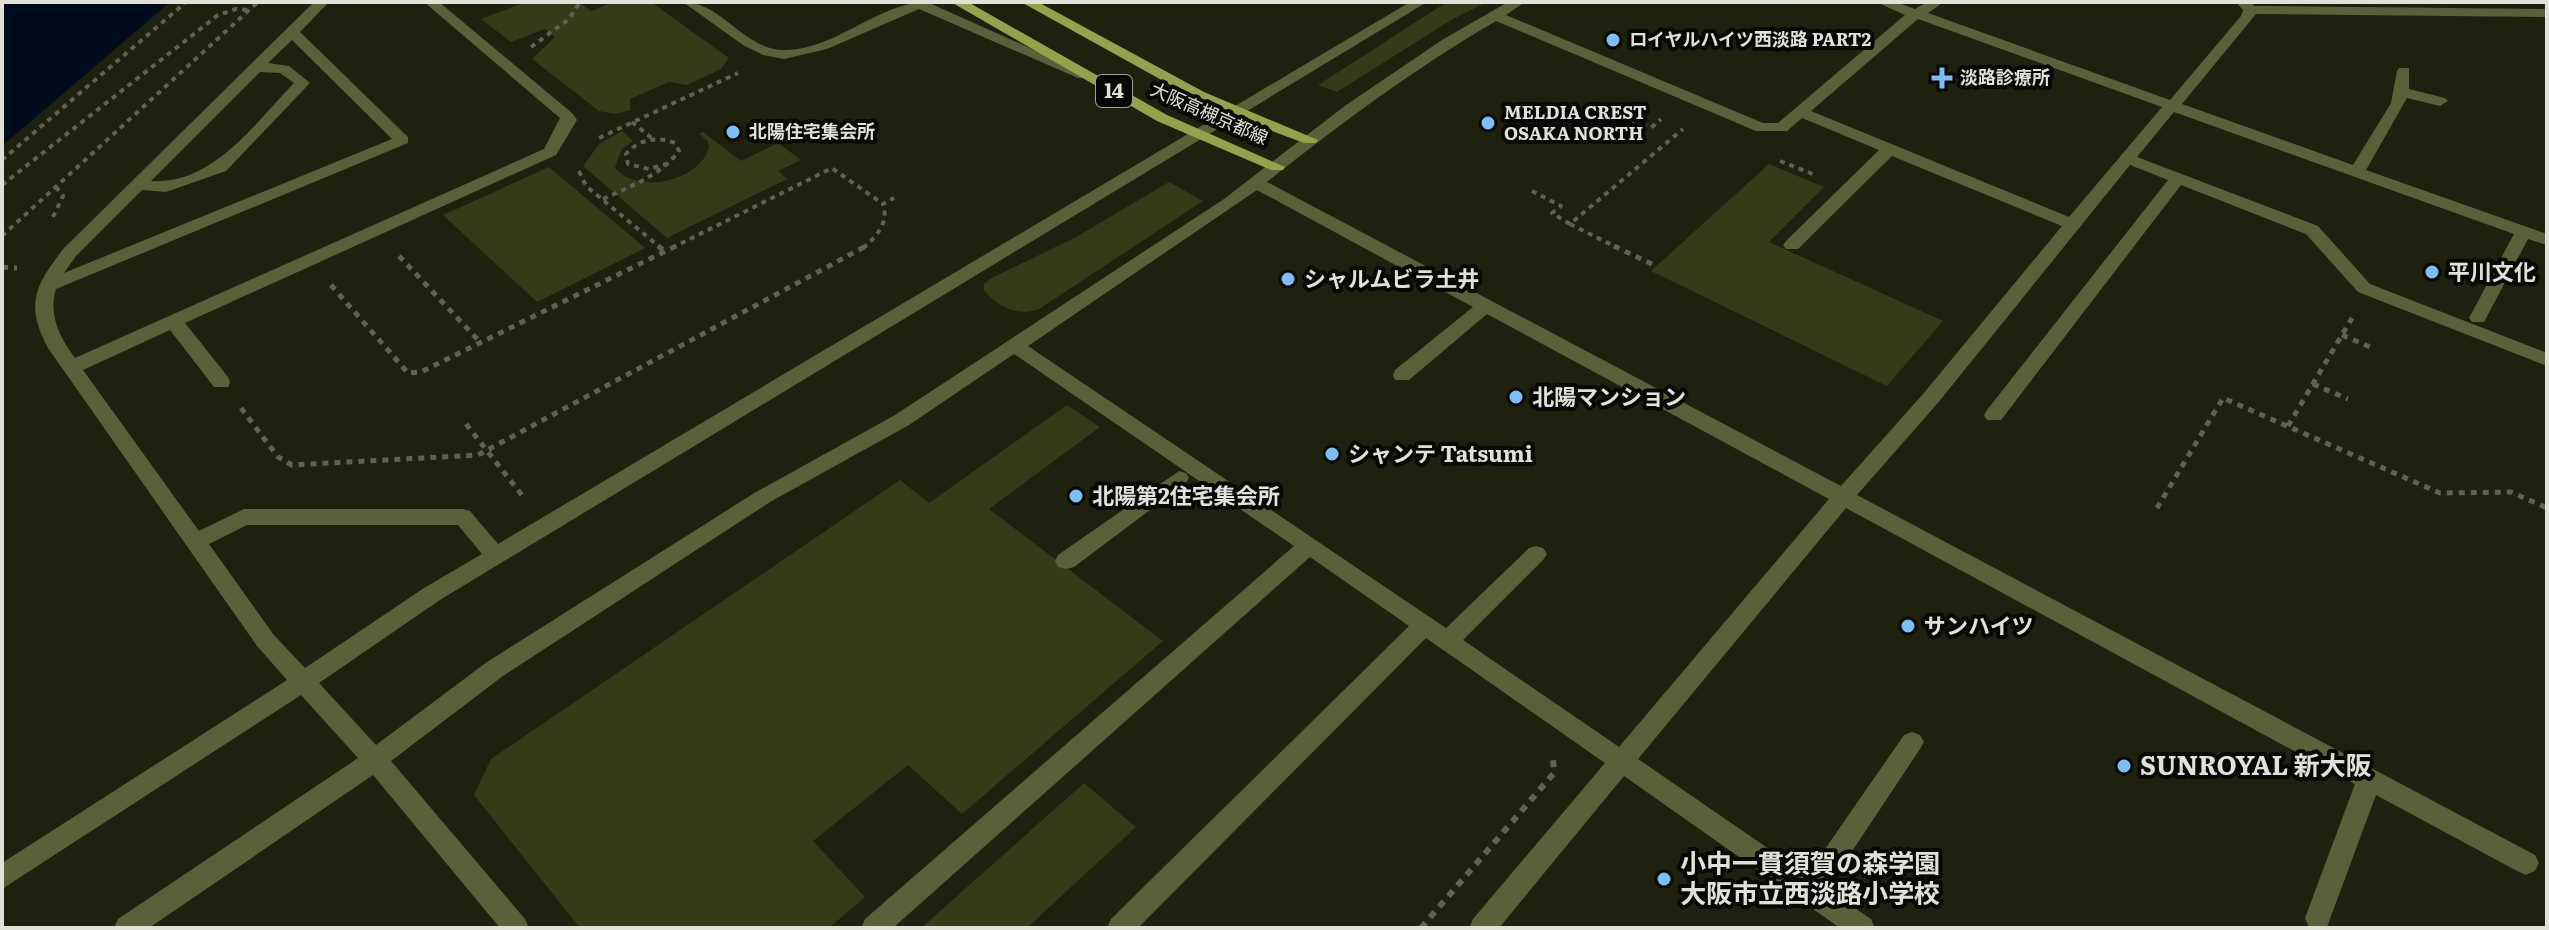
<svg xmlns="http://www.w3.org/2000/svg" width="2549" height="930" font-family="Literata,'Noto Sans JP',serif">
  <rect width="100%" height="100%" fill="#1e210e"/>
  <g fill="#363a19">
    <path d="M526 2H579L591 11 613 2H651L729 58 721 69 687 85 669 82 630 99V110L615 114 599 111 532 59 555 37 545 29 511 42 481 19Z"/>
    <path d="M1447 2H1487L1451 20 1337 92 1318 85Z"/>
    <path d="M622 131 633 141 622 149 615 167C635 196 701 181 709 147L707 140 699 134 703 132 741 161 778 143 801 160 778 171 787 179 667 238 583 166 600 143Z"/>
    <path d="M1769 164 1824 187 1769 242 1943 321 1887 386 1651 271Z"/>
    <path d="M549 167 645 248 537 302 443 215Z"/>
    <path d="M1169 182 1203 201 1039 309C1018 317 997 307 984 290V284L990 279 1076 237Z"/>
    <path d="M1067 405 1100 427 989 509 1163 641 962 814 908 765 813 841 865 897 829 928H580L474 795 491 759 900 480 929 503Z"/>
    <path d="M1084 783 1136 827 1027 928H921Z"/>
  </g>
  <path fill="#000b1b" d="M2 2H170L2 146Z"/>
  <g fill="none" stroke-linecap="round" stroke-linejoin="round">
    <g stroke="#606353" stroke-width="4" stroke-dasharray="5 5" stroke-linecap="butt">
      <path d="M531 47 569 19 580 2"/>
      <path d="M1623 119 1651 128 1661 119"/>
      <path d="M632 122 653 139"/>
      <path d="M599 138 738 73"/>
      <path d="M2 160 186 2"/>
      <path d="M1780 161 1815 175"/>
      <path d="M579 171 586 186 661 248"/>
      <path d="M2 185 218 15 236 9 248 10"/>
      <path d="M1532 191 1561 206 1552 213 1570 224 1683 129"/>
      <path d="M603 199C631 186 660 176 679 151L675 143C657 136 639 139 626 154L628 164 649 169 666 164"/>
      <path d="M53 217 63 196 56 187"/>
      <path d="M1570 224 1618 248"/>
      <path d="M2 236 258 2"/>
      <path d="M672 248 832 168 883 204"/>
      <path d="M863 248C877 236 889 223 883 204L894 198"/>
    </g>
    <g stroke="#606353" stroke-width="5" stroke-dasharray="6 6" stroke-linecap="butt">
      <path d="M658 246 665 251"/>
      <path d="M1614 246 1656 266"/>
      <path d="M399 256 480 342"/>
      <path d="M2 267 17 268"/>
      <path d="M331 285 408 373 421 372 676 246"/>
      <path d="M2342 335 2375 349"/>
      <path d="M2313 384 2348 399"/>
      <path d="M241 408 278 457 292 465 478 455 866 246"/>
      <path d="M466 424 525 499"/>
      <path d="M2288 426 2352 318"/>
      <path d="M2157 508 2223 398 2440 493 2511 492 2547 508"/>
    </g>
    <path stroke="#606353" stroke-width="6" stroke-dasharray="7 7" stroke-linecap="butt" d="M1421 928 1554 773 1553 758"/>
    <g fill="#5a6039" fill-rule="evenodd">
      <path d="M314 2H329L300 32 408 137V143L56 289C48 315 60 338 75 358L544 149 560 118 424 2H439L572 113 577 120 556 155 185 323 228 377 230 382 228 387H214L170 330 83 370 199 531 244 509H463L470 511 498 544 1410 2H1427L440 600 319 683 376 745 487 662 756 492 895 415 1224 199 1346 105 1442 40 1508 2H1525L1506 15 1763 123H1778L1905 15 1876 2H1896L1915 9 1927 2H1944L1928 13 2170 100 2241 16 2243 10 2236 2H2250L2254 6 2547 9V17L2256 14 2182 104 2353 165 2391 103 2397 71 2399 68H2409V89L2445 98 2448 101 2440 106 2407 98 2366 170 2547 234V245L2528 239 2484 322H2472L2469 318 2514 234 2174 112 2137 157 2318 226 2370 284 2547 353V366L2358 292 2306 234 2181 185 2001 420H1987L1984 415 1987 410 2168 180 2130 165 1937 404 1857 495 2535 855 2539 863 2535 871 2526 875 2517 871 2376 795 2327 927H2309L2305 918 2355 784 1846 508 1638 759 1807 875 1904 735 1912 732 1920 735 1924 742 1920 749 1827 889 1871 919 1875 928H1840L1624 776 1499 928H1469L1473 919 1605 763 1426 638 1138 928H1107L1111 919 1409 626 1310 557 893 928H861L865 919 1294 546 1014 354 909 425 770 502 503 676 391 761 525 919 529 928H500L373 775 149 928H114L118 919 358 758 301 695 2 889V863L287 680 257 646 48 348C24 304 36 284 64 248ZM1918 19 2162 107 2069 217 1811 111ZM1496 21 1756 131H1787L1802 118 1879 150 1786 241 1783 245 1786 249H1798L1892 156 2062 226 1923 394 1841 486 1267 182C1340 124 1415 68 1496 21ZM292 40 392 139 64 273 76 256 142 190 166 192 226 171 310 83 289 66 268 63ZM260 72 280 73 294 83C255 123 213 185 151 181ZM1257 190 1473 307 1395 370 1393 375 1395 380H1409L1487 314 1829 499 1619 747 1463 640 1543 560 1547 554 1543 548 1536 546 1529 548 1446 628 1028 346ZM247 525H458L482 554 424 588 305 668 273 634 209 544Z"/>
      <path d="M683 2C721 2 743 48 782 50 834 52 878 2 927 2L1090 75 1088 78H1078L919 9 827 49 784 59 763 55 743 45Z"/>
      <path d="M1179 471 1186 473 1189 478 1186 483 1074 567 1066 569 1058 567 1055 561 1058 555Z"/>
    </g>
    <g fill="#96a14c" fill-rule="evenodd">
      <path d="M951 2H968L1167 115 1285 167 1283 170H1271L1157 121Z"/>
      <path d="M1021 2H1038L1204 92 1318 140 1316 143H1304L1232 116 1194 98Z"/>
    </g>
  </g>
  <g fill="#7cbef9" stroke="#080904" stroke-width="3">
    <circle cx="1613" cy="40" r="8"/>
    <path d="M1938 66h8v8h8v8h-8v8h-8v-8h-8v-8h8z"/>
    <circle cx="1488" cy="123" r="8"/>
    <circle cx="733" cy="132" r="8"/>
    <circle cx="2432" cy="272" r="8"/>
    <circle cx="1288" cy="279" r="8"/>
    <circle cx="1516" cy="397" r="8"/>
    <circle cx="1332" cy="454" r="8"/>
    <circle cx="1076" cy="496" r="8"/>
    <circle cx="1908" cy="626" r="8"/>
    <circle cx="2124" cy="766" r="8"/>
    <circle cx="1664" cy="879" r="8"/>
  </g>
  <g text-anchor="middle" stroke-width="8" stroke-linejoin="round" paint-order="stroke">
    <g font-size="18" font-weight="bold" fill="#e0e2d7" stroke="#080904" text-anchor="start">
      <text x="1629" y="46">ロイヤルハイツ西淡路 PART2</text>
      <text x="1960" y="84">淡路診療所</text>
      <text x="1504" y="119">MELDIA CREST<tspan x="1504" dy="21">OSAKA NORTH</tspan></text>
      <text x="749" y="138">北陽住宅集会所</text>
    </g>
    <g font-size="18" fill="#e0e2d7" stroke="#080904">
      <text transform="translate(1209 114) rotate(24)" y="6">大阪高槻京都線</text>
    </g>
    <rect fill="#080904" stroke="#9fa198" stroke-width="2" x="1096" y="75" width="36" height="32" rx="6"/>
    <g font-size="20" font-weight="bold" fill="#e0e2d7">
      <text x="1114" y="98">14</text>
    </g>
    <g font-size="22" font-weight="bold" fill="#e0e2d7" stroke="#080904" text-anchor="start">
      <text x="2448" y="280">平川文化</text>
      <text x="1304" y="287">シャルムビラ土井</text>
      <text x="1532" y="405">北陽マンション</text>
      <text x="1348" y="462">シャンテ Tatsumi</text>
      <text x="1092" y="504">北陽第2住宅集会所</text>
      <text x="1924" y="634">サンハイツ</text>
    </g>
    <g font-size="26" font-weight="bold" fill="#e0e2d7" stroke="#080904" text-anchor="start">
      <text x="2140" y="775">SUNROYAL 新大阪</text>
      <text x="1680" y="873">小中一貫須賀の森学園<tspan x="1680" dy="30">大阪市立西淡路小学校</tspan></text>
    </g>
  </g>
  <rect width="2549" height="930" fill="none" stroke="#e0e2d7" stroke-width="8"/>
</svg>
